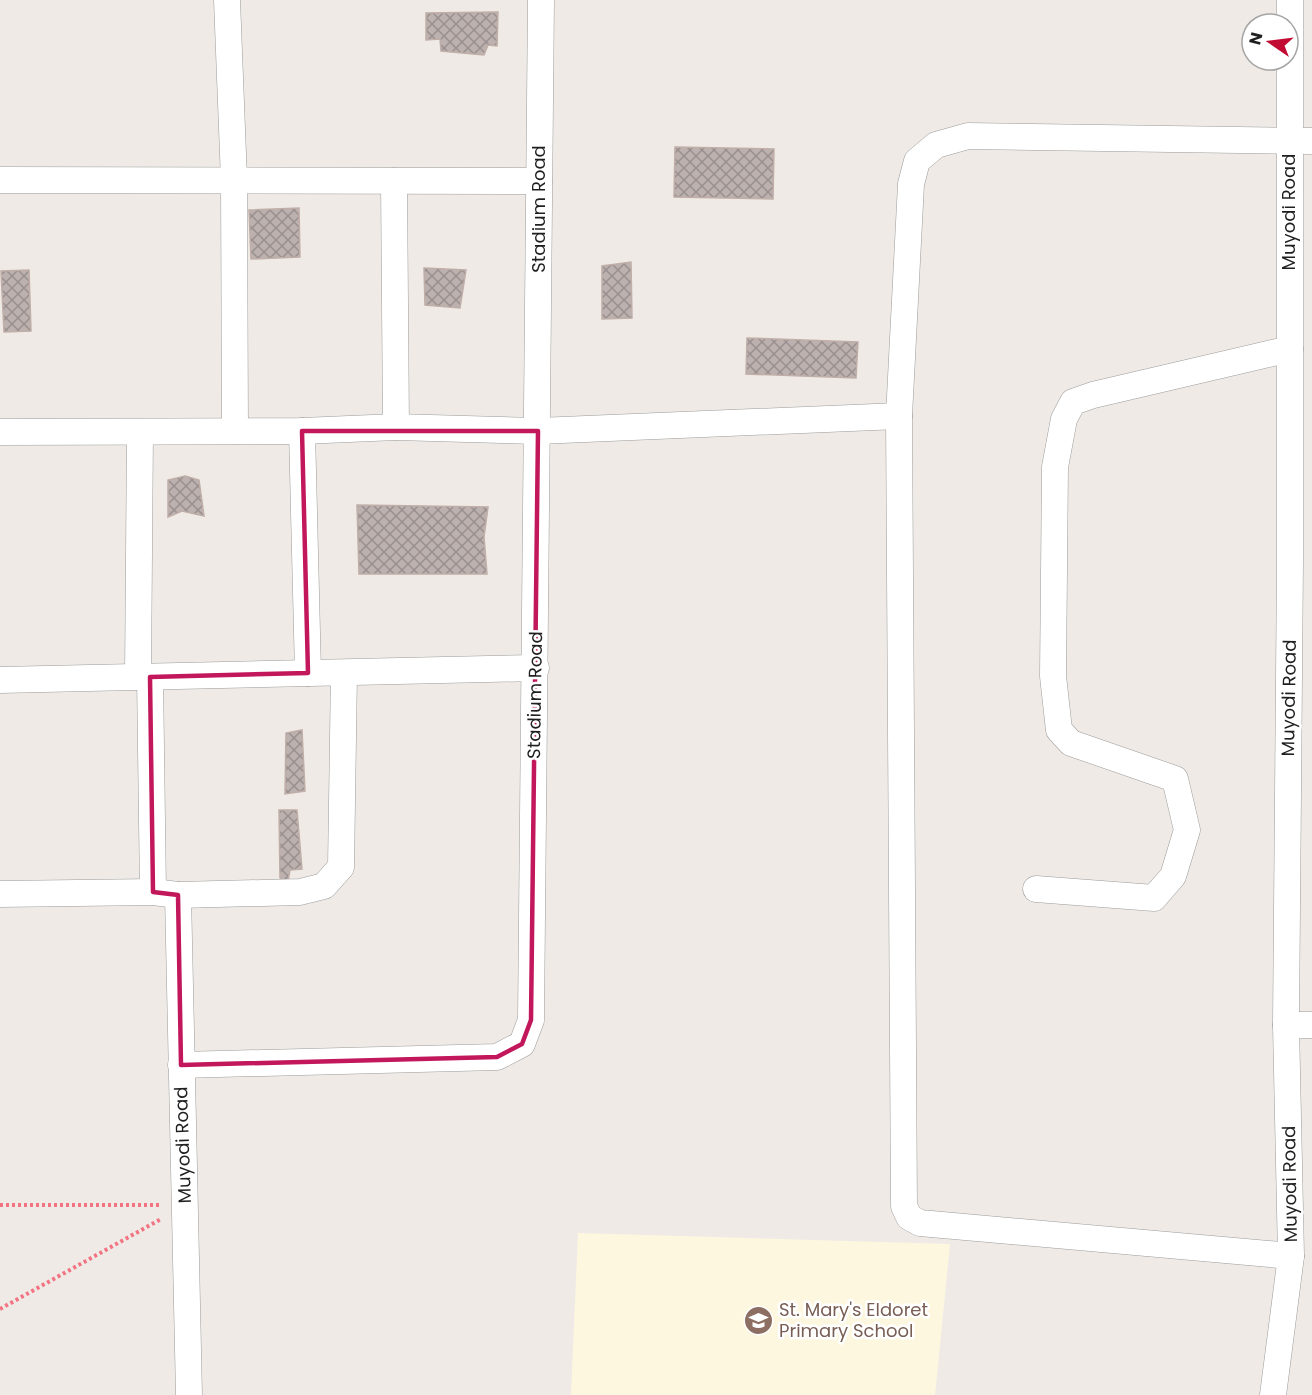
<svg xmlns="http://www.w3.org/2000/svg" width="1312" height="1395" font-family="Poppins,sans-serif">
  <defs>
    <pattern id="building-cross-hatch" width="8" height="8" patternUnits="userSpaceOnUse" patternTransform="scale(1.5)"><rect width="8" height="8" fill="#bcb1af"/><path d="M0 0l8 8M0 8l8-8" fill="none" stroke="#988f8e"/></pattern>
  </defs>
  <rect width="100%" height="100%" fill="#efeae5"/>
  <path fill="#fdf7e0" d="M578 1233 950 1244 935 1395H571Z"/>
  <g fill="url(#building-cross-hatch)" stroke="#c0aea8" stroke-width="1.5">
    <path d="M498 12 497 46 488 45 484 55 441 51 440 39 426 40V13Z"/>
    <path d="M675 147 774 149 773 199 674 197Z"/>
    <path d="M299 208 300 257 251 259 249 210Z"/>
    <path d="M631 262 632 318 602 319V266Z"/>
    <path d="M424 268 466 270 460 308 425 305Z"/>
    <path d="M29 270 31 331 4 332 1 271Z"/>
    <path d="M747 338 858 342 856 378 746 374Z"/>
    <path d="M185 476 199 480 204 516 182 511 168 517V480Z"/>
    <path d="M357 505 488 507 484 537 487 574H359Z"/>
    <path d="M302 730 305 791 285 794 286 733Z"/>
    <path d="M279 810H297L302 869 290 870 288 881 280 878Z"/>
  </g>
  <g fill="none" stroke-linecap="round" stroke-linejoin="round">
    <defs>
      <g id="street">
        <path d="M227 0 234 180 235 431"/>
        <path d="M0 180 539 181"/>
        <path d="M394 181 396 427"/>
        <path d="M302 431 308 673"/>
        <path d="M0 432 302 431 396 427 538 431 899 416"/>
        <path d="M138 677 140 432"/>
        <path d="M150 677 153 892"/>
        <path d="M0 680 536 668"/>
        <path d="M1036 889 1154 898 1173 876 1187 830 1175 779 1071 743 1059 730 1053 676 1055 467 1064 419 1073 402 1093 395 1290 349"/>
        <path d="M0 894 153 892 178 895 300 892 324 886 341 867 344 673"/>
        <path d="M178 895 189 1395"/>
        <path d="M1286 1025H1312"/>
        <path d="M181 1065 497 1057 522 1044 531 1020 541 0"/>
        <path d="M1291 1256 920 1223 909 1217 904 1206 899 416 911 184 917 161 936 145 968 136 1312 141"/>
        <path d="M1273 1395 1291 1256 1286 1025 1290 561V0"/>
      </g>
    </defs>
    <use href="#street" stroke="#9c9c9c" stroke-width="27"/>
    <g stroke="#f27382" stroke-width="4" stroke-dasharray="3 3" stroke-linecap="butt">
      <path d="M0 1205H161"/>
      <path d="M0 1309 161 1219"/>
    </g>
    <use href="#street" stroke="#fff" stroke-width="26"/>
  </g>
  <path fill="none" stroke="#c2185b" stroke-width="4.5" stroke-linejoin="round" d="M302 431H538L531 1020 522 1044 497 1057 181 1065 178 895 153 892 150 677 308 673Z"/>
  <defs>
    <symbol id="school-disc" viewBox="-11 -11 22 22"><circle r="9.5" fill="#8d6e63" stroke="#fff"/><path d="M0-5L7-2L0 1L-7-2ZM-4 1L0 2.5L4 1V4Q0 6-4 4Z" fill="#fff"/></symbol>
  </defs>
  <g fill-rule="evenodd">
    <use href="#school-disc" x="742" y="1304" width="33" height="33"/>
  </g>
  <g text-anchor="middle" stroke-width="5" stroke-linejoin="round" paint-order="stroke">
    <g font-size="18" fill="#1f1f1f" stroke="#fff">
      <text transform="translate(539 209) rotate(-90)" y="6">Stadium Road</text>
      <text transform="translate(1289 212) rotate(-90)" y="6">Muyodi Road</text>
      <text transform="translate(535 695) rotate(-89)" y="6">Stadium Road</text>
      <text transform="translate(1289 698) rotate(-89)" y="6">Muyodi Road</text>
      <text transform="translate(183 1145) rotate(-92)" y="6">Muyodi Road</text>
      <text transform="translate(1290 1184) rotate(-91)" y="6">Muyodi Road</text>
    </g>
    <g font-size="18" fill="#785e54" stroke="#fff" text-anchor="start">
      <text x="779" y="1316">St. Mary's Eldoret<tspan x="779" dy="21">Primary School</tspan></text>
    </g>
  </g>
  <g transform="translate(1270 42) rotate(284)"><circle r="28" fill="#ffffff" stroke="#a5a5a5" stroke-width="1.5"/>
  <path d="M0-4.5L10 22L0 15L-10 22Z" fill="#c20b33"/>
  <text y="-9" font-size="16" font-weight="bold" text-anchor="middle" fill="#1f1f1f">N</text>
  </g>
</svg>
